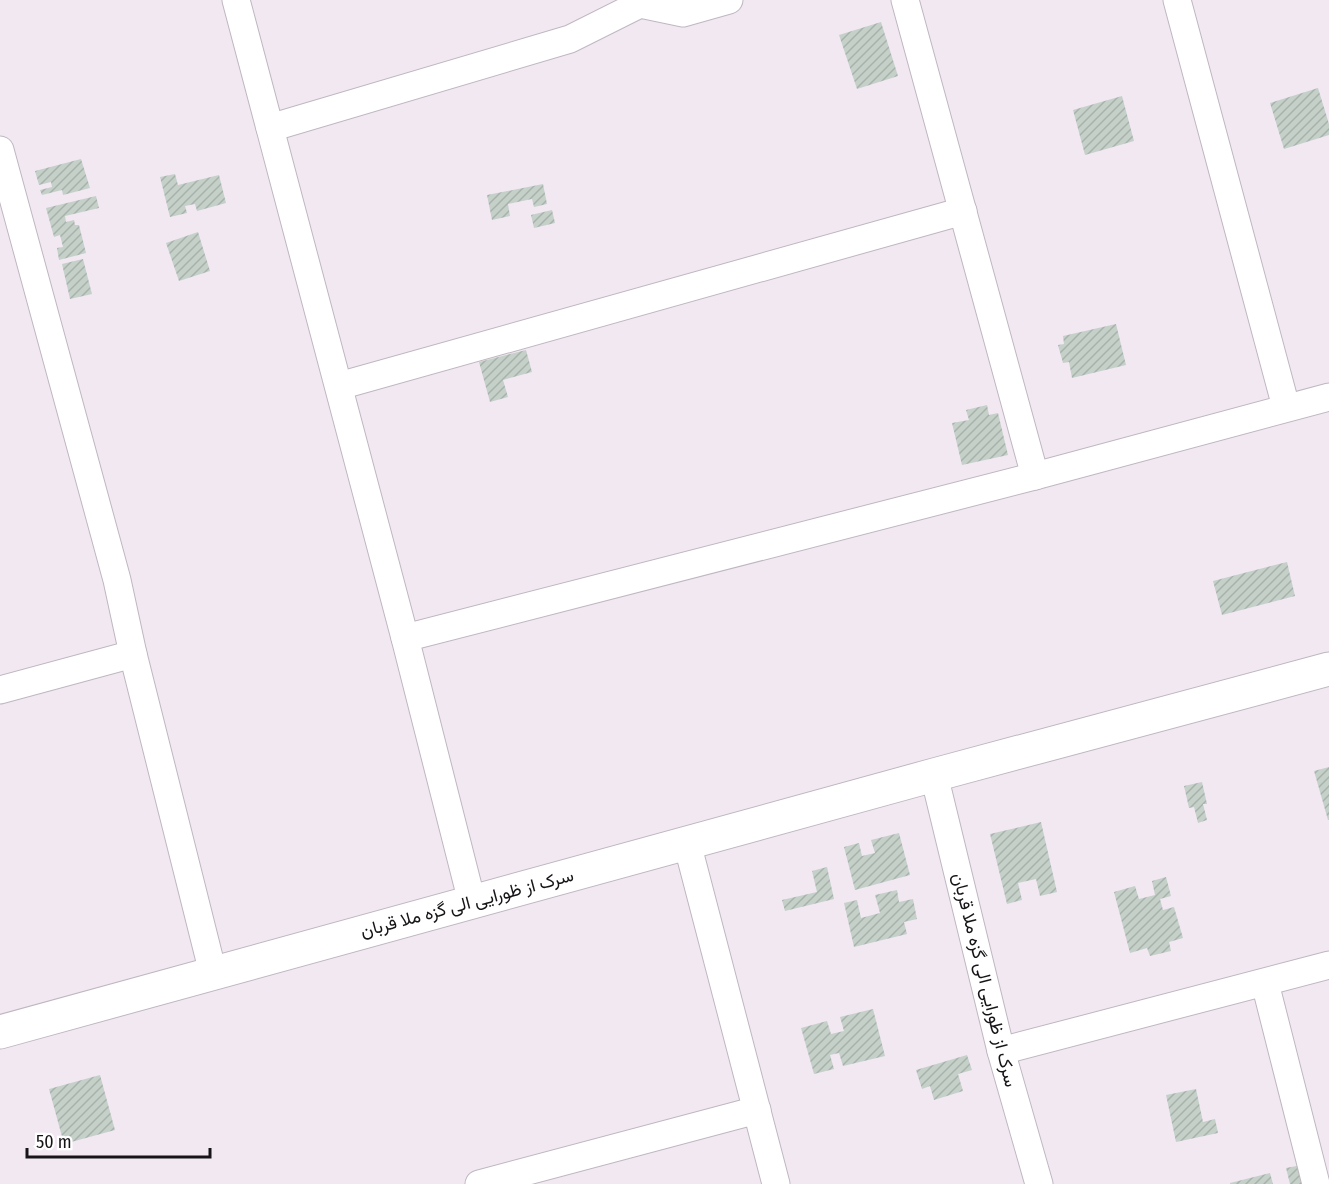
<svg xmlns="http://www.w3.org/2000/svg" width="1329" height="1184" font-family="'Fira Sans Condensed',Vazirmatn,sans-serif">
  <defs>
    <pattern id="building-hatch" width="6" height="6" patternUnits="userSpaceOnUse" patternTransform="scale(1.5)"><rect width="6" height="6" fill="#c5d0c9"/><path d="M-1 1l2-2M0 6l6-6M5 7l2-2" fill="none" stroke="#a8b2ac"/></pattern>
  </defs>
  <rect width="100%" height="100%" fill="#f1e8f2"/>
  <g fill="url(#building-hatch)">
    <path d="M881 22 898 76 857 89 839 35Z"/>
    <path d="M1318 88 1329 124V135L1284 149 1270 103Z"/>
    <path d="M1122 96 1134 141 1085 155 1073 110Z"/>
    <path d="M81 159 90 188 63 195 62 190 42 195 40 190 52 187 51 182 39 185 35 171Z"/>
    <path d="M175 174 178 185 219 175 226 203 197 211 195 204 185 206 187 213 170 217 160 177Z"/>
    <path d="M543 184 547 204 534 207 532 199 508 204 510 216 492 220 487 195Z"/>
    <path d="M96 196 99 208 65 216 66 222 74 220 75 225H79L86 253 59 260 57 248 63 247 60 235 54 237 46 208Z"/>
    <path d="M552 210 555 223 534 228 531 215Z"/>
    <path d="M198 232 210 271 179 281 166 243Z"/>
    <path d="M83 259 92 294 70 299 62 264Z"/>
    <path d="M1116 324 1126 365 1072 378 1069 362 1063 363 1058 345 1064 344 1063 336Z"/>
    <path d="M526 350 532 372 503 380 508 397 490 402 479 362Z"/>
    <path d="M987 405 989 415 998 413 1008 455 962 465 952 423 969 420 966 410Z"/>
    <path d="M1287 562 1295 596 1222 615 1213 581Z"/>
    <path d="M1329 767V820H1328L1314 771Z"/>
    <path d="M1202 782 1207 804H1203L1207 820 1198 823 1194 807 1189 808 1184 786Z"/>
    <path d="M1041 822 1057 892 1040 896 1036 879 1018 883 1022 900 1007 904 990 834Z"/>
    <path d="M899 833 910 875 855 890 844 847 859 843 862 856 875 853 871 840Z"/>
    <path d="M827 867 834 899 785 911 782 900 817 892 812 871Z"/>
    <path d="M1166 877 1171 896 1160 899 1163 910 1174 907 1183 938 1169 942 1171 951 1150 956 1147 948 1130 953 1114 892 1135 886 1139 899 1155 895 1152 881Z"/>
    <path d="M897 890 899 902 913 899 917 919 904 922 907 934 854 947 844 903 857 900 861 918 880 913 875 895Z"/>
    <path d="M873 1009 885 1056 843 1066 839 1053 830 1055 834 1069 814 1074 801 1028 827 1021 831 1034 844 1031 840 1017Z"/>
    <path d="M967 1055 972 1070 958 1074 963 1091 934 1100 930 1086 922 1089 916 1070Z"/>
    <path d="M100 1075 115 1130 64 1144 49 1089Z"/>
    <path d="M1196 1089 1203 1122 1215 1119 1218 1133 1176 1142 1166 1095Z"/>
    <path d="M1302 1165 1306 1184H1290L1286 1168Z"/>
    <path d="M1270 1173 1273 1184H1230V1183Z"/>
  </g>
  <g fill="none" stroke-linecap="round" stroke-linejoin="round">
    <defs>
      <g id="minor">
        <path d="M236 0 405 638 472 902"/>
        <path d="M905 0 1035 476"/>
        <path d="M1177 0 1286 407"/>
        <path d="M270 128 570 39 640 4 683 13 729 0"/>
        <path d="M0 150 117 580 133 654 213 973"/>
        <path d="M339 386 963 211"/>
        <path d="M405 638 1035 476 1329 397"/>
        <path d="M0 690 133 654"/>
        <path d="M934 775 1001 1051 1039 1184"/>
        <path d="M687 843 776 1184"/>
        <path d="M1265 983 1316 1184"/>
        <path d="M1001 1051 1329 965"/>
        <path d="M479 1184 757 1110"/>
      </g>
      <path id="tertiary" d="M0 1032 934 775 1329 669"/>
    </defs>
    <use href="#minor" stroke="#bfb7c0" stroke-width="29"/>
    <use href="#tertiary" stroke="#bfb7c0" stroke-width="35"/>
    <use href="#minor" stroke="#fff" stroke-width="27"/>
    <use href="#tertiary" stroke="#fff" stroke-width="33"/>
  </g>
  <g text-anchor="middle" stroke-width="4.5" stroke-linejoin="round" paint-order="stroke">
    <g font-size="18" fill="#171417" stroke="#fff">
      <text transform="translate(467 903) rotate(-15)" y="6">سرک از ظورایی الی گزه ملا قربان</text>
      <text transform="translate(985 980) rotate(76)" y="6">سرک از ظورایی الی گزه ملا قربان</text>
    </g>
  </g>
  <path d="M27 1148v9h183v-9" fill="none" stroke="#171417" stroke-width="3"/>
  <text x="36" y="1148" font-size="18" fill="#171417" stroke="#ffffff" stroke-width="4.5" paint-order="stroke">50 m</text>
</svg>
